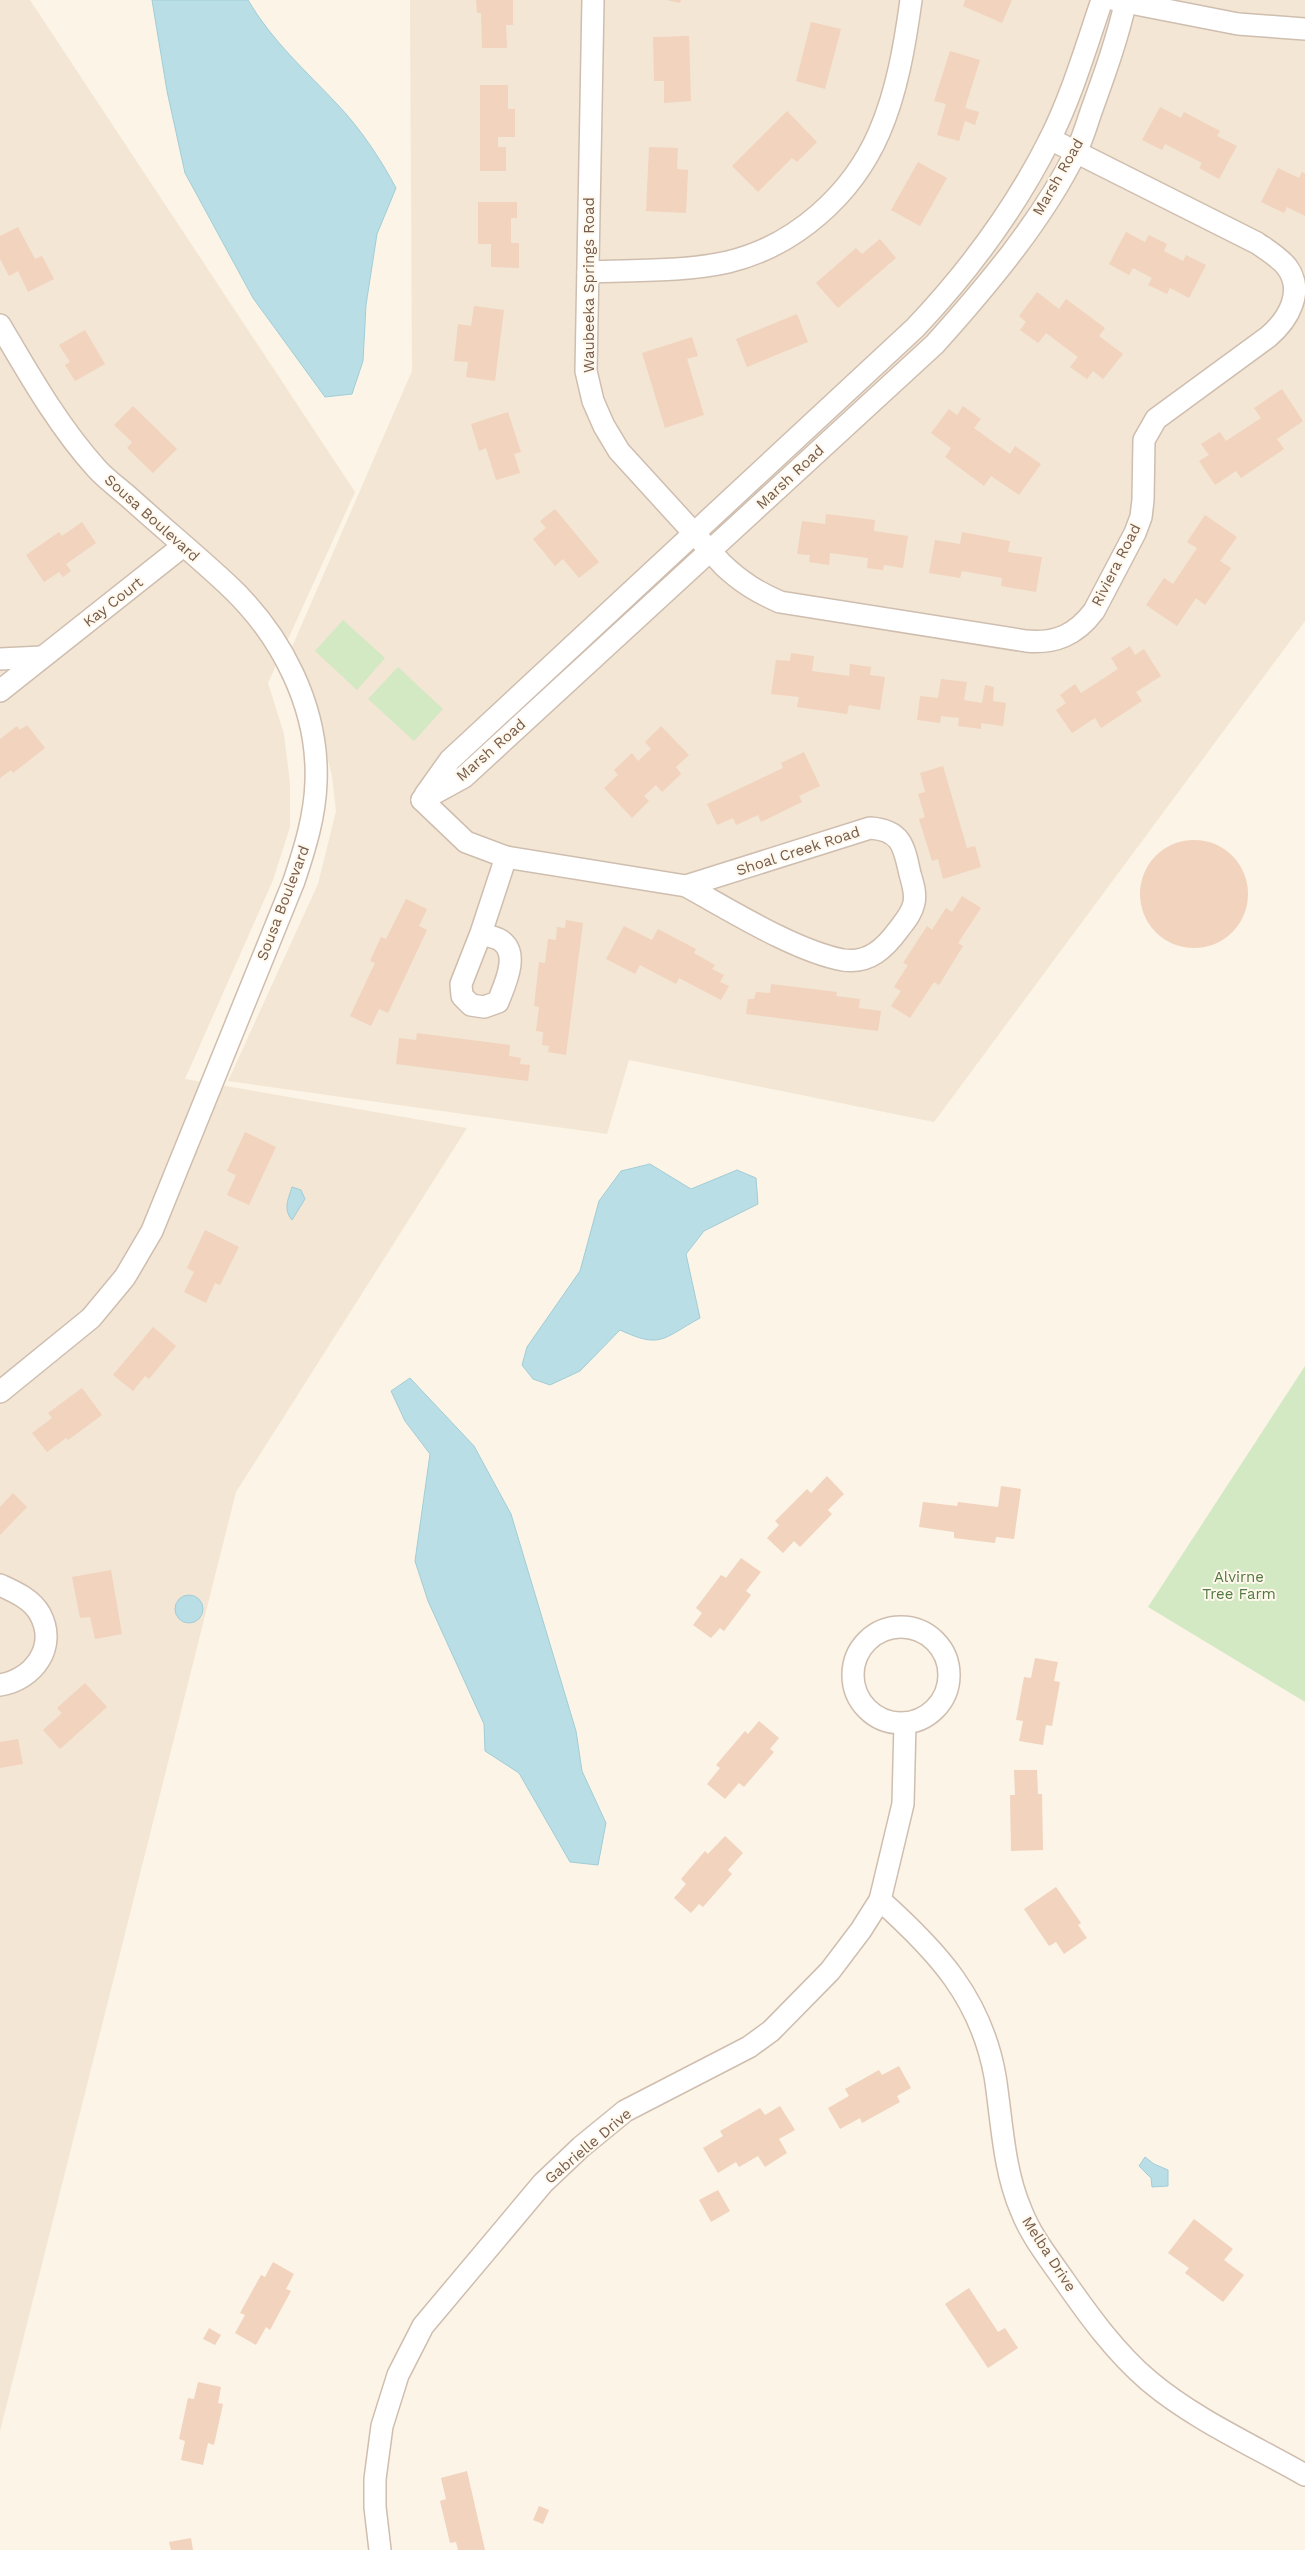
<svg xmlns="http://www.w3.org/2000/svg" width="1305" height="2550" font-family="'Work Sans',sans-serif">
  <rect width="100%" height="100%" fill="#fcf4e6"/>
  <g fill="#f3e6d4">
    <path d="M0 0H30L355 492 268 683 284 734 290 783V827L273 880 185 1079 467 1128 236 1492 0 2431Z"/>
    <path d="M410 0H1305V621L934 1122 629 1060 607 1134 228 1081 318 884 336 811 332 776 311 692 292 647 412 371Z"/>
  </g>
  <g fill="#d3e9c4">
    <path d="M343 620 385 658 357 690 315 651Z"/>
    <path d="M398 667 443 709 414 741 368 699Z"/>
    <path d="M1305 1366V1702L1148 1607Z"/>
  </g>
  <g fill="#badee5" stroke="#a1cdd7">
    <path d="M152 0H248C272 41 305 70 337 104 360 128 380 158 396 188L377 234 366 305 363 361 352 394 325 397 253 298 185 173 167 91Z"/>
    <path d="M650 1164 691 1189 737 1170 756 1178 758 1204 704 1231 686 1254 700 1318C662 1339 661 1349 620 1330L580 1371 550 1385 533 1379 522 1365 527 1347 580 1271 599 1201 621 1171Z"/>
    <path d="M292 1187 301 1190 305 1199 292 1220C283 1209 288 1200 292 1187Z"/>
    <path d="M410 1378 474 1446 511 1514 576 1731 582 1771 606 1823 598 1865 570 1862 519 1773 485 1751 484 1724 428 1601 415 1561 430 1454 405 1421 391 1391Z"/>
    <circle cx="189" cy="1609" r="14"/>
    <path d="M1145 2157 1154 2164 1168 2170V2186L1152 2187 1151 2178 1139 2166Z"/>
  </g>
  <g fill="#f1d3be">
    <path d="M476 0H513V25H506L507 48H482L481 13H477Z"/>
    <path d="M667 0H681L680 3Z"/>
    <path d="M965 0H1012L1002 23 963 6Z"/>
    <path d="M811 22 841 29 825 89 796 81Z"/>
    <path d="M689 36 691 101 664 103V81H654L653 37Z"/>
    <path d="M950 51 980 60 965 108 979 112 975 125 965 121 959 141 937 135 946 104 934 101Z"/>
    <path d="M480 85H508V109H515V137H498V147H506V171H480Z"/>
    <path d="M1160 107 1181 118 1184 112 1220 131 1217 136 1237 146 1219 179 1199 168 1202 163 1165 144 1162 150 1142 140Z"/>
    <path d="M787 111 817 142 797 162 792 158 758 192 732 166Z"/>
    <path d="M649 147 678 148 677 169 688 170 686 213 646 211Z"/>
    <path d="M918 162 947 178 920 226 891 210Z"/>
    <path d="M1278 168 1299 178 1302 172 1305 174V216L1287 207 1284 213 1261 202Z"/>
    <path d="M478 202H517V218H511V243H519V268L491 267V244H478Z"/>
    <path d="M18 227 35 259 42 256 54 279 28 292 18 271 9 276 0 259V236Z"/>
    <path d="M1126 232 1145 242 1149 235 1167 244 1164 251 1183 261 1186 255 1206 265 1189 298 1170 288 1167 294 1148 285 1152 278 1133 268 1129 275 1109 264Z"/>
    <path d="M880 239 896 258 838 308 816 283 856 248 862 254Z"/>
    <path d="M1037 292 1059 309 1066 299 1105 328 1099 336 1123 354 1103 379 1093 371 1087 379 1070 367 1078 357 1046 333 1038 343 1020 330 1026 322 1019 316Z"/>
    <path d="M474 306 504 310 495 381 466 377 468 362 454 361 458 324 471 326Z"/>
    <path d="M797 314 808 342 747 367 736 339Z"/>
    <path d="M85 330 105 364 75 381 65 365 70 362 59 345Z"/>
    <path d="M692 337 698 356 687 359 704 415 665 428 642 353Z"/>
    <path d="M1282 389 1303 421 1277 439 1284 449 1241 478 1236 471 1215 485 1199 461 1209 455 1201 444 1220 432 1226 441 1261 418 1254 408Z"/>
    <path d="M133 406 177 449 153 473 127 448 132 442 114 425Z"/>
    <path d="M963 406 981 419 974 428 1010 454 1015 446 1041 464 1019 495 991 476 984 486 945 457 951 448 931 433 949 409 957 415Z"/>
    <path d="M508 412 521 452 514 454 520 473 496 480 486 448 479 451 471 424Z"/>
    <path d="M555 509 599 562 579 578 563 559 555 566 533 539 546 528 540 521Z"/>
    <path d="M826 514 875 520 874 531 908 536 903 568 884 565 883 570 867 568 868 558 830 553 829 565 809 562 810 555 797 554 802 521 825 524Z"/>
    <path d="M1205 515 1237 537 1220 561 1231 568 1205 605 1196 598 1177 626 1146 605 1164 578 1173 584 1197 548 1187 542Z"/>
    <path d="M82 522 96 543 66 564 71 571 63 577 59 572 44 582 26 555 59 532 62 536Z"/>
    <path d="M962 532 1010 541 1008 552 1042 557 1036 592 1001 586 1002 578 962 571 960 578 929 573 935 540 960 544Z"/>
    <path d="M1130 646 1135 655 1144 649 1161 676 1136 692 1142 701 1101 728 1095 718 1072 733 1056 710 1066 703 1060 695 1075 684 1081 693 1118 669 1111 658Z"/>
    <path d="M791 653 814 656 812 671 849 676 850 664 871 667 870 675 885 677 880 710 849 705 847 714 797 707 799 697 771 694 776 660 790 661Z"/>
    <path d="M941 679 967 682 964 700 982 703 985 685 994 687 993 701 1006 703 1003 726 981 723V729L958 726 959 718 941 716 940 723 917 720 920 696 938 698Z"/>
    <path d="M27 725 45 748 13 773 11 770 0 778V739L17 726 20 730Z"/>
    <path d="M661 726 689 755 676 767 681 774 662 792 656 785 644 796 649 801 632 818 604 788 618 775 614 770 632 753 638 761 651 749 645 742Z"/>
    <path d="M804 752 820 786 799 796 802 802 761 822 758 815 736 825 733 818 717 825 707 804 783 768 781 763Z"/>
    <path d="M943 766 967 848 975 846 981 867 943 879 938 859 932 861 919 819 925 817 918 794 925 792 920 773Z"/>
    <circle cx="1194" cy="894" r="54"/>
    <path d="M962 896 981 908 958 943 963 946 939 985 934 982 910 1018 891 1006 901 991 894 987 908 965 903 963 927 926 932 930 946 908 952 912Z"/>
    <path d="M406 899 427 909 419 926 427 930 388 1013 379 1009 371 1026 350 1016 375 963 370 961 381 937 386 939Z"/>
    <path d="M566 920 583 923 566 1055 548 1052 549 1046 542 1045 543 1032 536 1031 539 1007 534 1006 539 962 545 963 548 939 556 940 557 927 565 928Z"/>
    <path d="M624 926 652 940 658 929 696 949 694 953 715 965 712 969 724 975 720 982 729 986 721 1000 679 978 676 984 640 965 635 974 606 959Z"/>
    <path d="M771 984 837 992 836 996 860 999 859 1008 881 1011 878 1031 746 1014 748 999H754L756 992 770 993Z"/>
    <path d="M417 1033 510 1045 509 1056 521 1058 520 1064 530 1065 528 1081 396 1064 399 1038 416 1040Z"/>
    <path d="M245 1132 276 1147 249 1205 227 1195 236 1175 227 1171Z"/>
    <path d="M205 1230 239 1247 220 1285 215 1283 206 1303 184 1292 194 1272 187 1268Z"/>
    <path d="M153 1327 176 1346 149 1379 145 1376 133 1391 113 1375Z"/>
    <path d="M82 1388 102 1415 68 1440 66 1438 47 1452 32 1433 52 1418 48 1413Z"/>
    <path d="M827 1476 844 1494 828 1510 832 1514 800 1547 794 1541 783 1553 767 1538 779 1525 775 1521 807 1489 811 1493Z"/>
    <path d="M1001 1486 1021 1489 1014 1539 996 1537 995 1543 954 1538V1532L919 1527 923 1502 957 1506 958 1502 998 1507Z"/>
    <path d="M13 1493 27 1507 0 1535V1507Z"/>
    <path d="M741 1558 761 1572 746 1591 751 1595 724 1631 720 1628 711 1638 693 1625 702 1613 696 1608 721 1575 726 1578Z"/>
    <path d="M111 1570 122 1634 95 1639 90 1617 80 1618 72 1577Z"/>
    <path d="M1035 1658 1058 1662 1054 1681 1060 1682 1052 1726 1046 1725 1043 1745 1019 1741 1023 1721 1016 1720 1024 1677 1031 1678Z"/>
    <path d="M85 1683 107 1707 60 1749 43 1730 62 1713 57 1708Z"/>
    <path d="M759 1721 779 1738 770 1749 774 1752 744 1787 739 1783 725 1799 707 1784 720 1768 716 1765 745 1731 748 1734Z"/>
    <path d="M18 1739 23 1764 0 1768V1742Z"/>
    <path d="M1014 1770H1037L1038 1794H1042L1043 1850 1011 1851 1010 1795H1015Z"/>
    <path d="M725 1836 743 1853 728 1870 732 1874 703 1907 699 1904 691 1913 674 1898 686 1884 681 1879 705 1851 708 1854Z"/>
    <path d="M1056 1887 1081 1923 1078 1925 1087 1938 1064 1954 1056 1942 1049 1946 1024 1909Z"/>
    <path d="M899 2066 911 2088 897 2096 900 2102 862 2123 860 2118 840 2129 828 2108 849 2096 845 2089 879 2070 882 2075Z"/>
    <path d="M780 2106 795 2130 779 2139 787 2153 765 2167 758 2156 739 2167 736 2162 718 2173 703 2148 723 2136 720 2131 760 2108 765 2115Z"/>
    <path d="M718 2190 730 2211 711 2222 699 2200Z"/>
    <path d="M1194 2219 1233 2249 1224 2260 1244 2275 1223 2302 1185 2273 1189 2268 1168 2253Z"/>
    <path d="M273 2262 294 2274 286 2289 291 2291 270 2330 266 2327 256 2345 235 2333 245 2315 240 2313 261 2275 265 2277Z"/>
    <path d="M969 2288 998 2332 1005 2328 1018 2348 988 2368 945 2304Z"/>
    <path d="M209 2328 221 2335 215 2345 203 2339Z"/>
    <path d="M198 2382 221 2387 218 2403 223 2404 214 2445 208 2443 203 2465 181 2460 185 2441 179 2439 188 2398 194 2399Z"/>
    <path d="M467 2471 485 2550H458L456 2542 450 2543 440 2501 446 2499 441 2478Z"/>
    <path d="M539 2506 549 2510 543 2524 533 2520Z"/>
    <path d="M191 2538 193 2550H171L169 2542Z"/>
  </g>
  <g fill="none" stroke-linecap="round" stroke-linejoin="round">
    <defs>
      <g id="street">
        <path d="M593 0 586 371 593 401 604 426 619 451 723 565C741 582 757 592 780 602L1026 641C1055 644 1076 635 1094 611L1135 533 1141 517 1143 500 1144 440 1156 419 1268 337C1288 320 1305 292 1287 267 1279 257 1267 250 1257 243L1050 139"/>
        <path d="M1115 0 1238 24 1305 29"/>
        <path d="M588 272C634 270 683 272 728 262 795 246 852 195 879 133 897 92 905 44 911 0"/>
        <path d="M0 325C29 374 58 426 97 469 107 480 120 489 131 499 163 528 196 555 227 584 281 634 319 707 316 782 315 816 305 848 294 881L152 1231 125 1277 91 1318 0 1392"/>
        <path d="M0 659 42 657"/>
        <path d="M0 691 183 546"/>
        <path d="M425 795 450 760 915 328C968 272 1015 209 1050 139 1072 95 1086 47 1102 0"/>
        <path d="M422 800 464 777 935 344C986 287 1042 221 1076 152 1083 138 1087 123 1092 109 1105 73 1118 37 1126 0"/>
        <path d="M422 800 466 842 506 857 686 886 870 828C902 830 904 847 910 874 913 884 916 893 914 903 912 913 905 921 899 929 885 948 869 964 843 960 795 951 730 910 686 886"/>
        <path d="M481 933C487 936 495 937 500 940 521 953 504 986 498 1002L484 1007 471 1005 462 996 461 984 481 933 506 857"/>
        <path d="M0 1585C15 1592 32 1599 40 1614 58 1647 33 1680 0 1685"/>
        <circle cx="901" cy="1675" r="48"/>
        <path d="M880 1900C937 1951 981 1998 995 2076 1002 2120 1003 2168 1021 2210 1031 2236 1048 2257 1064 2280 1089 2316 1116 2353 1149 2381 1194 2419 1254 2446 1305 2475"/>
        <path d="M380 2550 375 2507V2479L382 2426 398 2375 423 2326 543 2183 581 2147 625 2111 749 2047 771 2031 830 1971 861 1930 880 1900 903 1804 905 1723"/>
      </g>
    </defs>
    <use href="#street" stroke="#cfbeaf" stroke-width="24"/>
    <use href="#street" stroke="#fff" stroke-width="21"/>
  </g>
  <g text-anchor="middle" stroke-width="4" stroke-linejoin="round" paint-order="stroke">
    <g font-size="15" fill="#755b4b" stroke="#fff8ec">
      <text transform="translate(1058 177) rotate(-60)" y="5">Marsh Road</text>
      <text transform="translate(589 285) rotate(-90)" y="5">Waubeeka Springs Road</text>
      <text transform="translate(790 477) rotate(-43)" y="5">Marsh Road</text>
      <text transform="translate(152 518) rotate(42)" y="5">Sousa Boulevard</text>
      <text transform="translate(1116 565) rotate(-63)" y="5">Riviera Road</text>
      <text transform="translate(113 602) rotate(-38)" y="5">Kay Court</text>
      <text transform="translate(491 750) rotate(-41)" y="5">Marsh Road</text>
      <text transform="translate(798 851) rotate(-18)" y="5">Shoal Creek Road</text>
      <text transform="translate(283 903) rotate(-69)" y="5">Sousa Boulevard</text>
      <text transform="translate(588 2146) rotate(-40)" y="5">Gabrielle Drive</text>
      <text transform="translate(1049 2254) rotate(57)" y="5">Melba Drive</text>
    </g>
    <g font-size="15" fill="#537a43" stroke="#fff8ec">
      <text x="1239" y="1582">Alvirne<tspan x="1239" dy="17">Tree Farm</tspan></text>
    </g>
  </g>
</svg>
